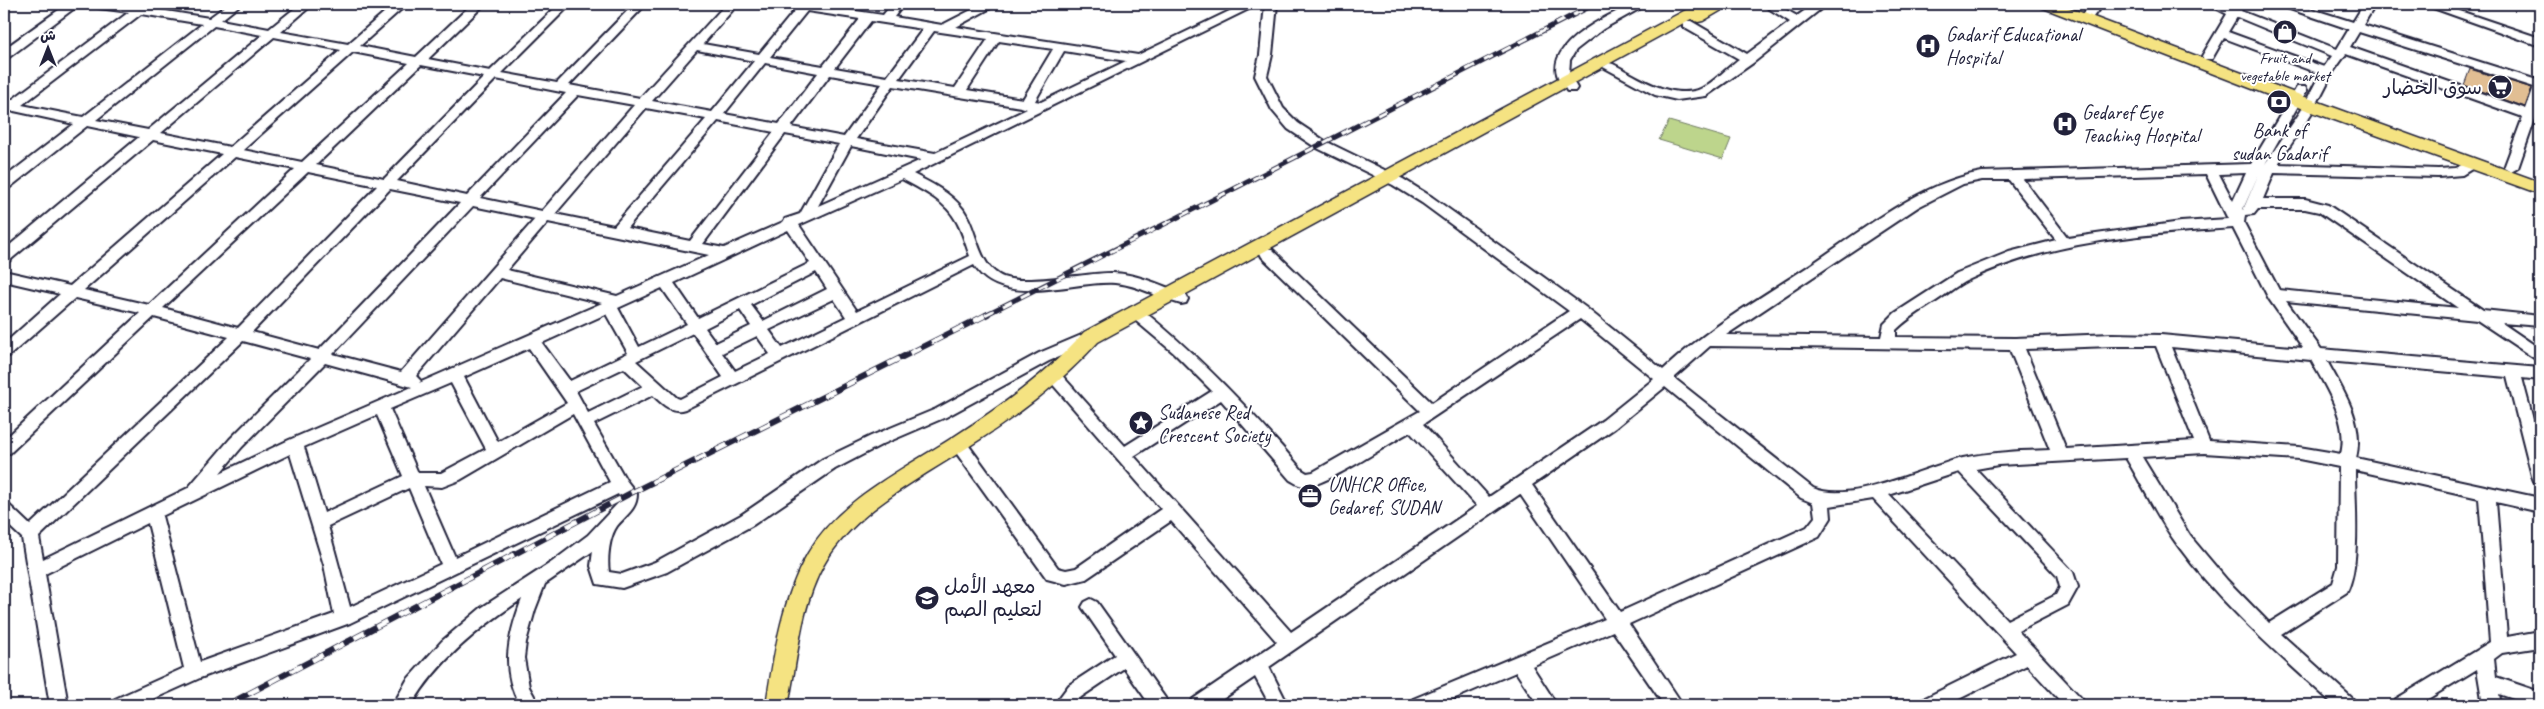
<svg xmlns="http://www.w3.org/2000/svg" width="2544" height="709" font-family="Caveat,'Playpen Sans Arabic',sans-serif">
  <rect width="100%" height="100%" fill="#fff"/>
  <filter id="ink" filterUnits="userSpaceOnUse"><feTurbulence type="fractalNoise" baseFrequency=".02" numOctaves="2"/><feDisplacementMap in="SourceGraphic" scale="10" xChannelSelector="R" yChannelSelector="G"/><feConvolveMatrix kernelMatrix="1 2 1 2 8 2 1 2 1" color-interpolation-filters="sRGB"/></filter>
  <g filter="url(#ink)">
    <path fill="#bdd58c" stroke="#707c64" d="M1669 121 1731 139 1723 159 1659 140Z"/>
    <path fill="#e1be93" stroke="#22223b" d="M2470 69 2532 88 2525 107 2464 85Z"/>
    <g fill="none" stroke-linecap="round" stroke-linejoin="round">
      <defs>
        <g id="minor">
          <path d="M67 4H80L8 58 4 59V49Z"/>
          <path d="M93 4 137 7 142 4 148 8 209 18 228 4H241L221 20 269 29 300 4H313L281 32 348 44 394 4H407L360 46 416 57 472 4H485L428 59 490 71 559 4H571L502 73 557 83 634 4H646L569 85 640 98 726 4H738L703 44 759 54 796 9 784 6 782 4H809L883 15 892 4H904L894 17 942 25 983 4H998L956 27 1138 55 1244 4H1259L913 174C931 183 951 193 963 209 977 228 977 262 999 275 1019 288 1087 272 1113 273 1138 274 1163 286 1186 295L1188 299 1186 303 1181 304C1159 298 1139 285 1115 283 1073 280 1001 310 974 265L686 409C672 414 662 404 653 395L594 424 626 480 637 494C637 509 626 515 617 526 609 537 607 559 609 572L622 574 655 562 741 515 823 459 871 436 936 409 1039 353 1091 331 1096 333 1098 337 1096 341 1049 361 946 417 883 444 835 469 753 525 667 572 622 588 597 584 591 566 593 551 545 584 535 610 526 642 524 658 529 687 539 705H520C500 670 508 636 522 599 480 627 437 661 412 705H393L407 680 442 641 481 608 552 562 588 535 621 500 618 494 350 623 200 678 140 705H112L115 699 184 668 148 523 45 574 68 705H50L22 538 4 521V504L10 506 30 525 229 337 154 317 10 453 4 455V440L140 313 75 298 9 356 4 358V344L60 294 4 281V271L70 286 222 154 153 140 9 261 4 262V250L139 137 87 126 9 188 4 189V178L74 124 14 111 4 113V101L9 102 129 12 99 8ZM807 11 860 19 823 66 770 57ZM141 14 202 24 83 117 22 105ZM871 21 923 29 887 77 835 68ZM214 26 262 35 148 130 96 120ZM934 31 988 39 955 88 899 79ZM274 37 341 50 230 147 161 133ZM999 41 1053 49 1023 99 967 90ZM697 50 754 61 712 112 652 101ZM1064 51 1126 61 1041 102 1035 101ZM353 52 409 63 302 162 243 150ZM765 63 818 73 779 124 724 114ZM421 65 484 77 384 179 316 165ZM830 75 882 84 844 137 791 127ZM496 79 566 93 467 196 397 181ZM893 86 1021 107 1027 109 935 153 856 139ZM578 95 634 105 542 211 480 198ZM646 108 706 119 614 226 555 214ZM718 121 774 132 690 241 627 228ZM785 134 839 144 800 214 785 219 783 222 724 248 703 244ZM851 146 921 160 818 206ZM235 157 295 169 149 305 84 290ZM308 172 377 186 238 328 163 308ZM902 179C920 189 944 200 955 219 962 230 965 243 970 256L857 311 799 225ZM390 189 460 203 319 350 252 332ZM473 206 535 219 401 372 333 354ZM548 222 709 255 617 296 507 270ZM788 230 810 263 698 318 674 283ZM816 272 827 289 763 321 751 305ZM500 278 602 303 419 383 421 381 416 376ZM662 288 687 324 639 347 618 308ZM834 299 846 317 782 348 769 330ZM740 310 751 326 716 343 705 328ZM606 314 628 353 570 381 542 343ZM693 333 723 377 680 399 677 398 636 361ZM757 336 770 354 735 371 722 353ZM243 341 310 359 230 439 188 488 43 559 39 537ZM529 348 567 403 498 442 464 377ZM325 363 412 387 289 440 220 473 242 447ZM624 368 643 386 588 413 576 391ZM451 383 486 449 441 473H418L390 409ZM573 414 610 482 455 557 424 486 442 487 460 480ZM377 415 403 476 324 513 304 447ZM290 454 324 565 334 614 200 662 162 516ZM409 488 441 564 350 607 328 526Z"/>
          <path d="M1265 4H1277L1272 55 1267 76 1283 108 1298 123 1325 141 1403 179 1432 197 1585 307 1663 370C1706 329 1757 300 1806 268 1859 233 1919 183 1982 172L2251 164 2297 87H2305L2307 90 2265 164 2301 111 2320 74 2224 38 2212 59H2204L2202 56 2227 14 2208 4H2224L2231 7 2233 4H2245L2241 11 2337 49 2349 29 2281 6 2279 4H2296L2353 22 2364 4H2376L2363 25 2540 81V105L2518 168 2511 172 2504 168 2523 117 2346 54 2333 72 2313 111 2278 164 2438 169 2455 168 2473 160 2480 164 2462 175 2438 177 2274 173 2263 199H2305L2328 205 2483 310 2540 316V326L2502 323 2540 349V362L2477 320 2286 301 2321 349 2540 368V380L2522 378 2540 446V483L2534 481 2532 476 2507 377 2327 361C2343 391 2365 422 2356 458L2540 498V512L2496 502 2507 637 2540 631V647L2502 653 2494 659 2496 677 2540 692V705H2531L2499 694 2501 705H2483L2477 669 2418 705H2393L2396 699 2490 642 2479 498 2355 470C2355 504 2361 563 2347 592L2281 634 2353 699 2356 705H2334C2280 655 2223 607 2179 547 2158 519 2144 488 2126 458L1998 465 1976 469 2073 572 2078 587 2068 605 2018 631 2082 699 2085 705H2064L2027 665 1947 705H1920L1923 699 2016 653 1873 499 1830 506 1831 518 1819 537 1629 624 1683 705H1664L1613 631 1532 666 1557 705H1538L1516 672 1439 705H1410L1413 699 1605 619 1520 494 1269 667 1288 705H1270L1255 677 1214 705H1190L1193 699 1277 642 1171 521 1086 579 1066 584 1047 579 952 447 950 443 952 439 958 437 964 439 1058 568 1066 570 1076 568 1161 509 1048 379 1045 375 1048 371H1058L1125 446 1212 391 1174 353 1130 316 1128 312 1130 308H1140C1200 357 1252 411 1302 470L1307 473 1313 472 1420 411 1262 257 1260 253 1262 249H1272L1432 403 1569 311 1422 203 1393 185 1315 147 1288 129 1272 110 1255 76 1260 55ZM2237 17 2332 56 2324 67 2228 32ZM2359 32 2534 87 2526 109 2350 47ZM2246 173 2233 201 2219 174ZM2259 173 2243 210V209ZM2206 174 2228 219 2181 222 2068 238 2023 179ZM1982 180H2009L2056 240 2009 252 1957 273 1895 313 1884 324 1881 337 1726 335 1918 207 1963 184ZM2258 209H2305L2319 212 2458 308 2279 290 2244 223 2245 215 2254 214ZM2233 228 2269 299 2303 348 2161 335 2112 334 2015 338 1896 337V330C1908 318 1922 310 1936 301 1947 294 1957 285 1968 280 2049 241 2144 234 2233 228ZM1580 319 1654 379 1603 420 1489 497 1423 424ZM1710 346 2010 350 2050 450C2021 451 1992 452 1963 458 1923 467 1851 505 1813 488L1674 378ZM2112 346H2156L2194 441 2066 449 2025 349ZM2171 347 2311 360C2326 388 2349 421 2341 454L2299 447 2209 441ZM1665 387 1801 498 1813 503 1815 517 1807 527 1620 612 1532 485 1615 428ZM1221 400 1290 480C1294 482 1299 486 1304 486 1322 489 1391 442 1410 432L1477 506 1291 632 1134 456ZM2204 453 2299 459 2339 467 2338 566 2333 583 2269 623 2227 580 2190 536 2142 457ZM1959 472 2057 576 2060 587 2056 595 2007 620 1889 495Z"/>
          <path d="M1633 4H1648L1603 29 1576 50 1570 60 1569 74 1577 88 1575 91H1567C1564 86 1558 79 1557 74 1549 41 1611 14 1633 4Z"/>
          <path d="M1762 4H1776L1797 16 1814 4H1827L1753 63 1706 96 1677 100 1655 95 1603 67 1609 63 1613 64C1638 77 1669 99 1698 90 1710 86 1728 67 1739 59L1683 27V21H1691L1747 54 1790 22Z"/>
          <path d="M2091 4H2103L2089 22H2081L2079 19Z"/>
          <path d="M2422 4H2439L2540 38V46Z"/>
          <path d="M1091 599 1097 602 1170 705H1150L1124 668 1081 697 1074 705H1054L1069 685 1115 655 1082 607 1085 602Z"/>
        </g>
        <g id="major">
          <path d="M1697 4H1732L1703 21 1698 22 1691 19 1098 342C1059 385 1014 418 965 449 916 481 853 512 823 566 800 608 798 659 788 705H766C774 654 782 598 808 553 839 500 902 470 952 438 1000 407 1046 375 1084 332Z"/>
          <path d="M2039 4H2059L2316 101 2540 182V194L2304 109 2041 7Z"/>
        </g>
      </defs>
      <use href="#minor" stroke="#22223b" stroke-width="4"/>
      <use href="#major" stroke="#22223b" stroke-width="3"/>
      <use href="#minor" fill="#fff" fill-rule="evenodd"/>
      <use href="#major" fill="#f5e382" fill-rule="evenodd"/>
      <defs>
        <path id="rail-far1" d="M985 315C1189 213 1392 107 1595 4"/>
        <path id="rail" d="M227 705 629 494 988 314"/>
      </defs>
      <use href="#rail-far1" stroke="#22223b" stroke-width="5"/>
      <use href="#rail" stroke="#22223b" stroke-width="6"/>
      <use href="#rail-far1" stroke="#fff" stroke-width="3" stroke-dasharray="10" stroke-linecap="butt"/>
      <use href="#rail" stroke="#fff" stroke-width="4.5" stroke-dasharray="12" stroke-linecap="butt"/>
    </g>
  </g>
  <defs>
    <symbol id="shop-disc" viewBox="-11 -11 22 22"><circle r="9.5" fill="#22223b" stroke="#fff"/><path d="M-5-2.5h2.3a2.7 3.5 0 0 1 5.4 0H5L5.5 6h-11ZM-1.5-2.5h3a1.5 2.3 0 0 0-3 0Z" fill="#fff"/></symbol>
    <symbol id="hospital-disc" viewBox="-11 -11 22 22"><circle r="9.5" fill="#22223b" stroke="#fff"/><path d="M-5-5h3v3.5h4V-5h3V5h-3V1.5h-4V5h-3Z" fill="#fff"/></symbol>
    <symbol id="supermarket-disc" viewBox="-11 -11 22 22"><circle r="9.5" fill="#22223b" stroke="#fff"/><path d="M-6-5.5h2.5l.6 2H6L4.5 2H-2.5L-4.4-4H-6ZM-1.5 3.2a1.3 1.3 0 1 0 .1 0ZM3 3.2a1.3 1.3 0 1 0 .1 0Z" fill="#fff"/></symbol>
    <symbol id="bank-disc" viewBox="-11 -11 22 22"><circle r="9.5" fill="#22223b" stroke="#fff"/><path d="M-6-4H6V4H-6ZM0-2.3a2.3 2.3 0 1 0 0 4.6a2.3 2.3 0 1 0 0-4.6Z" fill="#fff"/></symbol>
    <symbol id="sight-disc" viewBox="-11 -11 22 22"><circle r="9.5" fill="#22223b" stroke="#fff"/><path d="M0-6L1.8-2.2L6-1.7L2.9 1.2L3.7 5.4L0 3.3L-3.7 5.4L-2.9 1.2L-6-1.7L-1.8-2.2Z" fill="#fff"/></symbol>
    <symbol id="office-disc" viewBox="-11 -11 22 22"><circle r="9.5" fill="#22223b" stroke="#fff"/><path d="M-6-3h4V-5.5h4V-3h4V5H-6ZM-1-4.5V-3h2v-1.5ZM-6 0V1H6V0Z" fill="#fff"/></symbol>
    <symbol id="school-disc" viewBox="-11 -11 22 22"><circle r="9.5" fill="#22223b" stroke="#fff"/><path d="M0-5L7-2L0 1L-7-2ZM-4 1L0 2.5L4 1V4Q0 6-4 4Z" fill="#fff"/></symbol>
  </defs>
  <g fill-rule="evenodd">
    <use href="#shop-disc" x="2271" y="18" width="28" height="28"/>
    <use href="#hospital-disc" x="1914" y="32" width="28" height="28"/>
    <use href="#supermarket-disc" x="2486" y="73" width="28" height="28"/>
    <use href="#bank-disc" x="2265" y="88" width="28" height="28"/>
    <use href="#hospital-disc" x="2051" y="110" width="28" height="28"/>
    <use href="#sight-disc" x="1127" y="409" width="28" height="28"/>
    <use href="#office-disc" x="1296" y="482" width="28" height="28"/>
    <use href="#school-disc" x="913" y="584" width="28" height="28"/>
  </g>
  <g text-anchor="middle" stroke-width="4" stroke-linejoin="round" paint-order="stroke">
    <g font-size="16" fill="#22223b" stroke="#fff">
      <text x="2285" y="63">Fruit and<tspan x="2285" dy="18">vegetable market</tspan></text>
    </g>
    <g font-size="20" fill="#22223b" stroke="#fff" text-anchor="start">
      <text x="1946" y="41">Gadarif Educational<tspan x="1946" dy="23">Hospital</tspan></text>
      <text x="2482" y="94" text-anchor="end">سوق الخضار</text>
      <text x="2082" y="119">Gedaref Eye<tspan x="2082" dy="23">Teaching Hospital</tspan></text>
      <text x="2279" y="137" text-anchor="middle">Bank of<tspan x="2279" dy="23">sudan Gadarif</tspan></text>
      <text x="1158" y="419">Sudanese Red<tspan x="1158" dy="23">Crescent Society</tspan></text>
      <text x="1328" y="491">UNHCR Office,<tspan x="1328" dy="23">Gedaref, SUDAN</tspan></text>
      <text x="944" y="593">معهد الأمل<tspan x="944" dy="23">لتعليم الصم</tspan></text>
    </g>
  </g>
  <rect width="2544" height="709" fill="none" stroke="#fff" stroke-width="20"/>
  <rect x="10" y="10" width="2524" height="689" fill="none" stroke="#22223b" stroke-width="2" filter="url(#ink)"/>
  <g transform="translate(48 48)" stroke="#ffffff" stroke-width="4" paint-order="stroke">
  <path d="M0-4L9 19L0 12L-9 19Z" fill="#22223b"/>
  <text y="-8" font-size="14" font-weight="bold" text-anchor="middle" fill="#22223b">ش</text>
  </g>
</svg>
